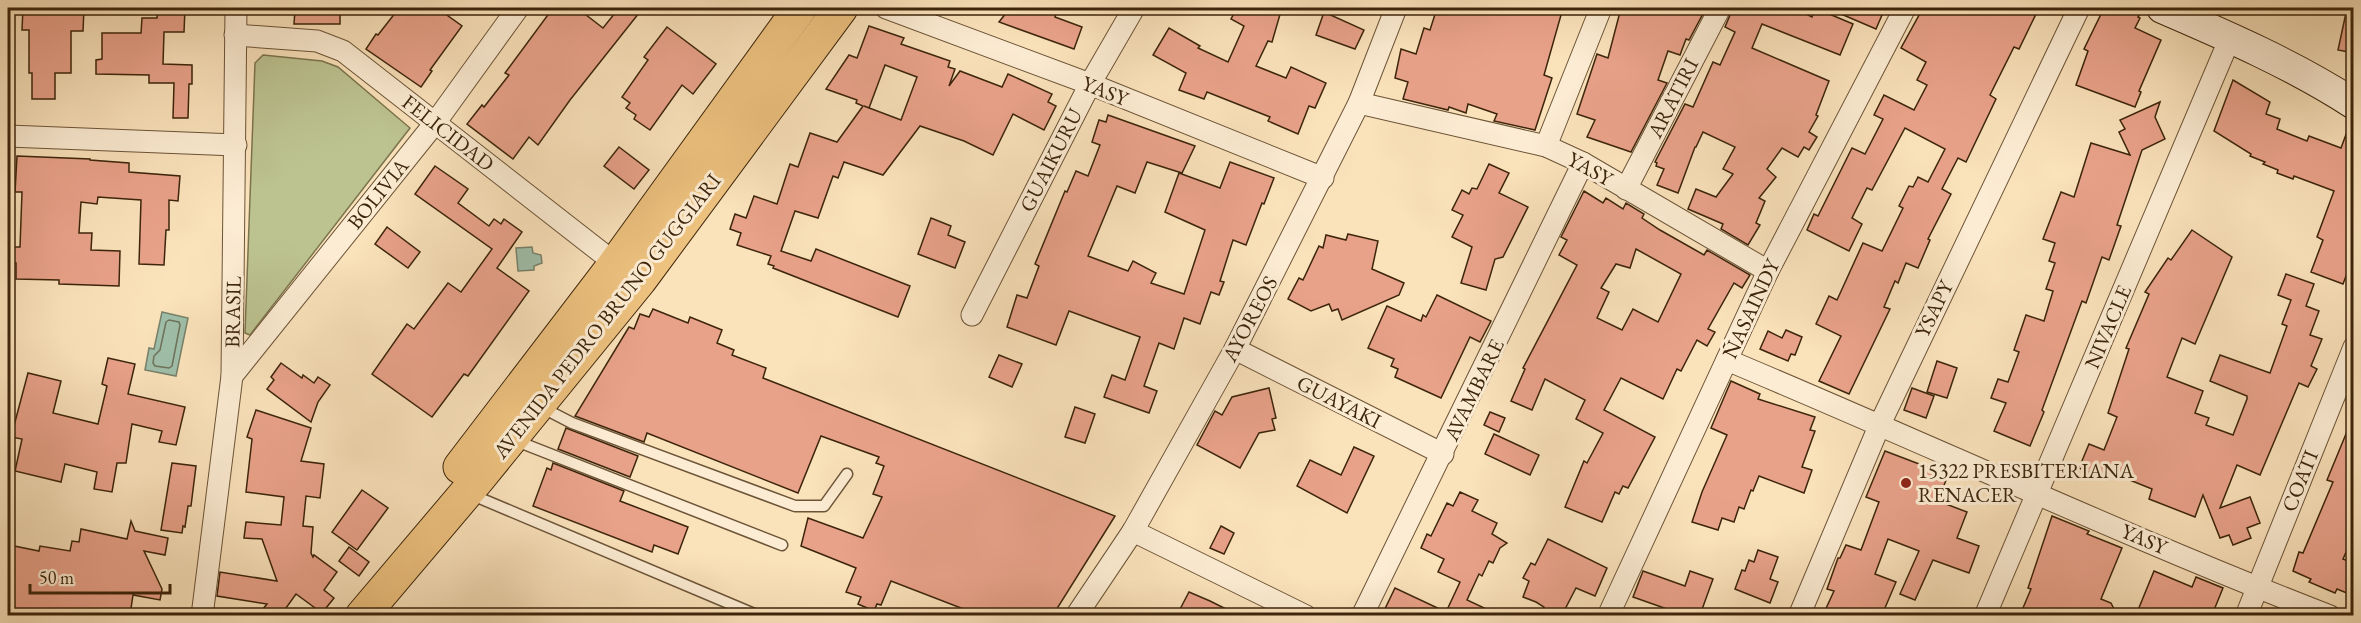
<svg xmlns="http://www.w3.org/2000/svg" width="2361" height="623" font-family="'EB Garamond',serif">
  <rect width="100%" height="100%" fill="#fae2bb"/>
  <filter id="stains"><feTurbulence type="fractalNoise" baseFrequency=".00333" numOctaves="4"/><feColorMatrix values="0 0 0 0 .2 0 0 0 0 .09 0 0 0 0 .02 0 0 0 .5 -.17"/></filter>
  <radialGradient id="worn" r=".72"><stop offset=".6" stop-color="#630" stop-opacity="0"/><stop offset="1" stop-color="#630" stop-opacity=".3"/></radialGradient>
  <path fill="#bcc391" stroke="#7c744e" stroke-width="1.5" d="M263 55 322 61 338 67 410 128 250 335 245 333 255 63Z"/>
  <g fill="#9fbfaa" stroke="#77816a" stroke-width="1.5">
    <path d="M532 247 533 253 541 255 542 263 534 266V270L518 271 516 248Z"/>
    <path d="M162 312 188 318 176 376 145 370 149 348 154 349Z"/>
  </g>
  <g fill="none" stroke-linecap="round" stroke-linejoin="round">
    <path stroke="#6e725a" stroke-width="1.5" d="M169 320 179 322 180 325 172 366 169 368 155 366 153 363 154 356 160 350 166 322Z"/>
  </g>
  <g fill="#e9a28a" stroke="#3c250b" stroke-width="1.5" fill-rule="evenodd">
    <path d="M23 8H84L83 31H71V73H55V99H32V73H29V30H22Z"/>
    <path d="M158 8H185L184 32H164L163 64 192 65V84H189L188 118H173L174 83H149V75L96 74V60L102 59V33H141L142 18H157Z"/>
    <path d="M399 8H437L462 26 430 70 432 71 421 87 366 49 376 34 378 35Z"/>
    <path d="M553 8H577L603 28 619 8H643L570 100 538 145 529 137 513 159 467 124 482 105 484 107 509 75 505 73Z"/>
    <path d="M1010 8H1058L1055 17 1082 27 1074 49 999 22Z"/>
    <path d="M1237 8H1273L1281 11 1272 42 1268 41 1256 66 1286 78 1291 67 1326 83 1315 108 1309 106 1298 134 1268 121 1270 117 1207 92 1204 99 1179 90 1186 73 1153 55 1169 28 1200 46 1198 48 1228 62 1244 26 1231 19Z"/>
    <path d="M1437 8H1563L1544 75 1552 78 1535 130 1494 121 1497 114 1468 104 1466 113 1449 107 1448 110 1403 99 1408 82 1395 78 1401 49 1416 54 1424 28 1430 30Z"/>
    <path d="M1621 8H1706L1689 40 1686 39 1680 55 1668 51 1658 80 1667 83 1631 152 1587 137 1595 120 1577 114 1597 54 1608 58Z"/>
    <path d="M1733 8H1794L1812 17 1815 8 1853 24 1840 55 1762 24 1752 48 1829 81 1816 115 1818 116 1809 132 1817 137 1809 150 1804 147 1798 157 1782 148 1767 169 1776 177 1759 198 1765 201 1756 223 1760 225 1748 245 1721 229 1723 224 1688 209 1696 189 1716 197 1733 174 1723 169 1735 147 1703 132 1696 147H1695L1678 193 1657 185 1664 169 1656 166 1657 163 1655 162 1685 104 1693 107 1713 62 1720 65 1735 32 1725 27Z"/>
    <path d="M1827 8H1885L1876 29Z"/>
    <path d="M1923 8H2032L2030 11 2036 14 2019 49 2014 47 1990 95 1996 99 1966 162 1958 158 1942 189 1951 194 1928 239 1930 240 1918 268 1906 263 1898 283 1895 281 1884 307 1890 309 1849 394 1819 381 1841 336 1816 324 1829 296 1837 300 1863 243 1882 251 1903 208 1899 206 1909 186 1913 187 1918 177 1928 182 1945 149 1905 128 1872 190 1867 188 1852 218 1862 224 1849 251 1807 230 1814 214 1818 216 1852 148 1865 154 1883 119 1874 115 1884 95 1914 110 1927 85 1917 80 1926 62 1901 48Z"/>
    <path d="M2104 8H2144L2138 17 2140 18 2135 28 2161 40 2139 91 2141 92 2135 107 2076 85 2088 51 2084 49Z"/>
    <path d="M2347 8 2354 9V53L2338 50Z"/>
    <path d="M295 10 340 11V24H294Z"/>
    <path d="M1324 12 1364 30 1355 49 1316 35Z"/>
    <path d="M869 26 904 38 901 44 950 61 948 67 955 69 949 86 960 71 1002 87 1008 74 1052 94 1048 102 1056 106 1044 130 1013 114 993 155 964 141 920 126 883 175 844 162 838 178 833 176 818 218 795 211 781 251 811 261 816 249 910 286 898 317 773 268 774 266 768 264 771 256 737 245 741 233 730 229 735 214 746 218 754 196 777 204 790 164 798 167 810 133 837 142 863 106 856 103 857 100 826 89 849 55 857 58ZM885 65 917 77 901 120 864 106 869 108Z"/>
    <path d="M667 27 716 64 693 94 682 85 650 130 634 119 636 115 626 108 630 103 622 97 648 60 644 57Z"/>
    <path d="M2233 80 2270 102 2266 114 2280 119 2277 129 2307 141 2309 136 2341 148 2351 121H2354V255L2343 284 2311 272 2323 240 2317 237 2334 191 2294 176 2293 179 2277 173 2278 170 2263 164 2265 162 2250 156 2251 154 2214 131Z"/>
    <path d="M2160 102 2155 117 2165 139 2142 150 2117 225 2121 226 2109 260 2102 257 2086 303 2082 301 2042 410 2044 412 2030 446 1994 431 2006 403 1991 398 1998 379 2008 382 2019 352 2014 350 2026 315 2044 321 2053 291 2046 289 2055 263 2049 261 2055 243 2043 239 2061 192 2074 197 2091 143 2130 155 2119 132 2125 129 2120 120Z"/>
    <path d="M1108 115 1195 146 1182 173 1147 162 1135 193 1117 186 1088 256 1128 271 1133 261 1156 273 1151 283 1184 294 1205 230 1165 212 1179 173 1220 188 1230 162 1274 178 1264 204 1262 203 1246 245 1233 240 1220 281 1224 282 1219 295 1211 292 1200 324 1184 318 1174 349 1159 343 1144 386 1157 391 1149 413 1104 397 1112 375 1125 380 1140 337 1069 311 1056 345 1007 327 1017 295 1027 298 1039 266 1035 264 1065 191 1067 192 1076 171 1088 176 1100 145 1092 142 1099 120 1106 122Z"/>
    <path d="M619 147 649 170 634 189 604 166Z"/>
    <path d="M17 156 90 159V160L129 163V172L180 176 178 201 169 200V230H166L164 265 139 264 141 200 98 197 97 204 81 202 79 233H92L91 250 120 251 119 286 59 284V280L16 279V263H8V247H20L22 192H15Z"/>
    <path d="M1489 164 1509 173 1499 193 1528 207 1503 257 1495 259 1486 290 1461 283 1472 247 1452 237 1463 215 1452 210 1462 190 1469 194 1472 188 1477 189Z"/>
    <path d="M435 166 468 189 458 203 489 226 494 219 501 224 504 219 522 232 497 268 529 291 468 376 464 374 432 417 372 374 407 324 414 329 448 283 461 292 492 249 415 194Z"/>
    <path d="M1584 191 1603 203 1606 198 1623 209 1626 203 1644 214 1642 218 1660 230 1704 255 1707 250 1750 275 1742 288 1734 283 1708 329 1715 332 1707 346 1697 340 1681 371 1677 369 1663 399 1621 378 1604 410 1655 437 1628 488 1623 486 1619 494 1615 492 1602 522 1565 507 1584 461 1587 463 1603 433 1576 419 1585 400 1545 379 1532 410 1511 401 1525 369 1523 368 1577 265 1559 255 1567 240 1561 237ZM1636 249 1681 274 1658 322 1633 309 1622 330 1597 318 1609 292 1601 288 1616 264 1630 268Z"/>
    <path d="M931 218 951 226 948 235 965 242 955 268 918 254Z"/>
    <path d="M387 227 420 252 408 268 375 244Z"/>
    <path d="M2192 230 2232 257 2195 344 2182 338 2167 377 2203 391 2195 413 2209 418 2206 425 2233 435 2247 399V396L2210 381 2220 355 2270 373 2287 326 2282 324 2291 300 2278 295 2286 274 2314 284 2306 306 2319 311 2310 335 2322 339 2311 366 2317 369 2308 387 2299 383 2260 475 2237 465 2220 508 2250 497 2260 523 2247 528 2251 538 2233 545 2229 535 2220 538 2203 495 2195 517 2149 499 2152 489 2110 472 2108 480 2079 468 2089 444 2104 450 2117 417 2108 413 2129 349 2126 348 2149 294 2145 292 2168 258 2171 260Z"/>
    <path d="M1348 234 1378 241 1372 269 1404 283 1399 295 1342 320 1338 309 1332 311 1329 304 1311 311 1288 299 1299 278 1303 280 1319 246 1323 248 1326 235 1346 240Z"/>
    <path d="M1437 295 1491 321 1480 342 1470 337 1441 398 1395 377 1398 369 1391 366 1394 359 1368 348 1387 306 1421 321 1423 315 1426 317Z"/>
    <path d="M653 309 688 323 690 317 722 330 717 343 734 350 732 355 766 368 763 378 1115 516 1053 615H979L891 581 881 605 877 604 874 611 858 604 861 597 846 592 856 568 801 546 808 518 863 538 882 497 873 494 884 466 876 463 879 457 821 436 798 493 647 433 644 442 575 416 629 327 634 329 640 314 649 317Z"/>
    <path d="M1786 330 1802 337 1795 355 1791 354 1788 361 1760 349 1768 331 1782 338Z"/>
    <path d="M999 355 1022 364 1012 387 989 377Z"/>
    <path d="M108 358 135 364 128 394 185 407 176 445 159 442 162 431 132 424 126 463H117L112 492 94 489 97 472 65 464 61 482 15 471 22 439 11 437 28 373 61 381 53 413 98 424 107 386 102 384Z"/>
    <path d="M1937 361 1957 368 1947 398 1927 392Z"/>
    <path d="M281 363 302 378 303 375 314 383 318 377 330 385 318 402 311 422 267 389 274 380 271 377Z"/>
    <path d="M1731 381 1760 394 1758 399 1815 417 1810 430 1815 431 1802 467 1812 470 1804 493 1759 476 1753 491 1751 490 1744 509 1739 507 1734 522 1722 518 1718 530 1692 522 1702 492 1727 435 1711 428Z"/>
    <path d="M1269 388 1276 418 1272 419 1275 430 1259 433 1240 468 1197 445 1215 411 1222 415 1232 397Z"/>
    <path d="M1912 388 1934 396 1926 418 1904 410Z"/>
    <path d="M1075 407 1095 414 1085 443 1065 437Z"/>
    <path d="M256 410 311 428 301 461 324 464 320 498 306 496 303 526 313 527 311 553 313 557 314 555 337 572 324 590 334 598 322 613 296 594 281 615H258L267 604 217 596 220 572 277 581 262 539 244 538 246 522 281 525 284 497 246 492 252 439 247 437Z"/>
    <path d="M1490 412 1505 418 1499 432 1484 425Z"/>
    <path d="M2353 417 2354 534 2343 559 2354 563V596L2337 589 2335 593 2309 582 2311 579 2293 571 2299 552 2303 553 2333 482 2327 480Z"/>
    <path d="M566 428 638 456 630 477 558 449Z"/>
    <path d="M1494 434 1539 455 1530 475 1485 454Z"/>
    <path d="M1354 447 1374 456 1347 513 1297 486 1310 460 1341 475Z"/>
    <path d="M1885 451 1948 475 1938 501 1967 512 1957 538 1979 546 1969 573 1933 560 1915 600 1900 594 1919 551 1888 539 1875 574 1896 582 1882 615H1823L1834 591 1827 589 1838 558H1840L1846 545 1861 550 1879 502 1866 497Z"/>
    <path d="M172 463 196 466 191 506H188L185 527 183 526 182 533 161 530Z"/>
    <path d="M553 463 624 491 620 501 688 527 678 554 654 545 652 552 533 506 547 468 551 470Z"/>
    <path d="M362 490 388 508 357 550 332 532Z"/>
    <path d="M1460 492 1478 500 1472 511 1497 523 1492 534 1507 543 1500 548 1493 563 1489 561 1482 576 1479 574 1467 600 1499 615H1382L1395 588 1446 612 1460 582 1438 572 1444 559 1421 548 1427 534 1431 536 1447 503 1453 506Z"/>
    <path d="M2052 516 2089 531 2087 534 2122 548 2101 599 2111 603 2117 615H2020L2031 589 2028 588Z"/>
    <path d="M131 521 135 531 168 538 165 555 144 551 162 589 160 600 133 595 130 615H48L8 608V590L11 572H9L14 546 39 551 40 546 70 551 72 541 79 542 81 529 127 539Z"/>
    <path d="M1221 526 1234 533 1224 554 1210 548Z"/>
    <path d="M1548 539 1607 568 1595 596 1576 588 1562 615H1553L1543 610 1544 607 1536 602 1523 597 1529 581 1523 578 1531 563 1535 565Z"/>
    <path d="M349 547 369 562 359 576 339 561Z"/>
    <path d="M1758 550 1778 557 1770 579 1778 582 1770 603 1735 589 1742 570 1745 571 1749 560 1754 562Z"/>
    <path d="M1643 571 1685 586 1690 571 1713 579 1700 615H1684L1633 597Z"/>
    <path d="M2154 571 2192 587 2196 577 2223 588 2212 615H2136Z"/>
    <path d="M1189 592 1210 601 1238 615H1177Z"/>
  </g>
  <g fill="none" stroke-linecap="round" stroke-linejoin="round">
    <defs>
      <g id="lane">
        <path d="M541 407 572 423 795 506H824L847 474"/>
        <path d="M514 440 782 545"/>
        <path d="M470 494 759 616"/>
      </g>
      <g id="street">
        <path d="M886 8 1090 84 1323 178"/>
        <path d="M235 35 317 41 343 51 625 271"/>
        <path d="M1359 103 1546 146 1583 163 1768 271"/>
        <path d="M8 136 236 145"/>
        <path d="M1546 146 1601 8"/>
        <path d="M1626 189 1720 8"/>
        <path d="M972 315 1090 84 1134 8"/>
        <path d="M1235 349 1443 454"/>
        <path d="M1727 360C1928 444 2126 537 2330 616"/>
        <path d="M232 376 435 123 518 8"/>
        <path d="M1133 531 1306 616"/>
        <path d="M202 616 232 376 236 8"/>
        <path d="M1076 616 1133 531 1235 349 1359 103 1396 8"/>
        <path d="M1362 616 1583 163"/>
        <path d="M1608 616 1768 271 1905 8"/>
        <path d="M1799 616 1880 424 2079 8"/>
        <path d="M1985 616 2230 38"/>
        <path d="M2246 616 2354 347"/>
      </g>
      <path id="secondary" d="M2162 8C2227 36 2294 65 2354 104"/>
      <g id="primary">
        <path d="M460 467 615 264 800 8"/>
        <path d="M362 616 478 479 640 280 841 8"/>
      </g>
    </defs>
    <use href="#lane" stroke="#6c5437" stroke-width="13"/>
    <use href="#street" stroke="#6c5437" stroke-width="23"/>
    <use href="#secondary" stroke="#3c250b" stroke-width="32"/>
    <use href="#primary" stroke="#3c250b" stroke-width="35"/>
    <use href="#lane" stroke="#fcecd3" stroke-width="10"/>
    <use href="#street" stroke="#fcecd3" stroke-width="21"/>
    <use href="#secondary" stroke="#fcecd3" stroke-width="30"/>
    <use href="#primary" stroke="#edc17e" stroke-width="33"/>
  </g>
  <circle fill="#8f2418" stroke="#fcecd3" stroke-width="2" cx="1906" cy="483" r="6"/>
  <g text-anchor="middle" stroke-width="6" stroke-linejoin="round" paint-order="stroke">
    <g font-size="21" fill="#3c250b" stroke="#fcecd3">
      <text transform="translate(1105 91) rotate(22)" y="7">YASY</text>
      <text transform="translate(1673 98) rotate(-63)" y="7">ARATIRI</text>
      <text transform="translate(448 133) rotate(38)" y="7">FELICIDAD</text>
      <text transform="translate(1051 160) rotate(-63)" y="7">GUAIKURU</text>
      <text transform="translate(1590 169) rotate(29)" y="7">YASY</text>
      <text transform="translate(378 194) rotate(-51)" y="7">BOLIVIA</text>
      <text transform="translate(1751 309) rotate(-65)" y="7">ÑASAINDY</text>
      <text transform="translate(1934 309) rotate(-64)" y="7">YSAPY</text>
      <text transform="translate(233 312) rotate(-89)" y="7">BRASIL</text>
      <text transform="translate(607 316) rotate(-52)" y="7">AVENIDA PEDRO BRUNO GUGGIARI</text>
      <text transform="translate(1250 319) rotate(-62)" y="7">AYOREOS</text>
      <text transform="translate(2108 327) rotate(-67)" y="7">NIVACLE</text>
      <text transform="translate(1474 390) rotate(-64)" y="7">AVAMBARE</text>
      <text transform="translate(1339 402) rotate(27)" y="7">GUAYAKI</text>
      <text transform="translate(2300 481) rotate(-68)" y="7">COATI</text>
      <text transform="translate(2144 539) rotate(23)" y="7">YASY</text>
    </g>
    <g font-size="21" fill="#3c250b" stroke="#fcecd3" text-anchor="start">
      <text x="1918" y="478">15322 PRESBITERIANA<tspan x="1918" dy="24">RENACER</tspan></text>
    </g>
  </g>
  <rect width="2361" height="623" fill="none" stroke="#fae2bb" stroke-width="30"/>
  <rect x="9" y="9" width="2343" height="605" fill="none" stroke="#3c250b" stroke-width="3"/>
  <rect x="15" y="15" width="2331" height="593" fill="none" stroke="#3c250b" stroke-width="1.5"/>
  <path d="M30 584v9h140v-9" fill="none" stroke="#3c250b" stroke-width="3"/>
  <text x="39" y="584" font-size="18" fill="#3c250b" stroke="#fcecd3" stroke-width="4.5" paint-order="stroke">50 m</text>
  <rect width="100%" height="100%" filter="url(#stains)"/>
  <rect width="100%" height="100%" fill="url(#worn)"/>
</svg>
